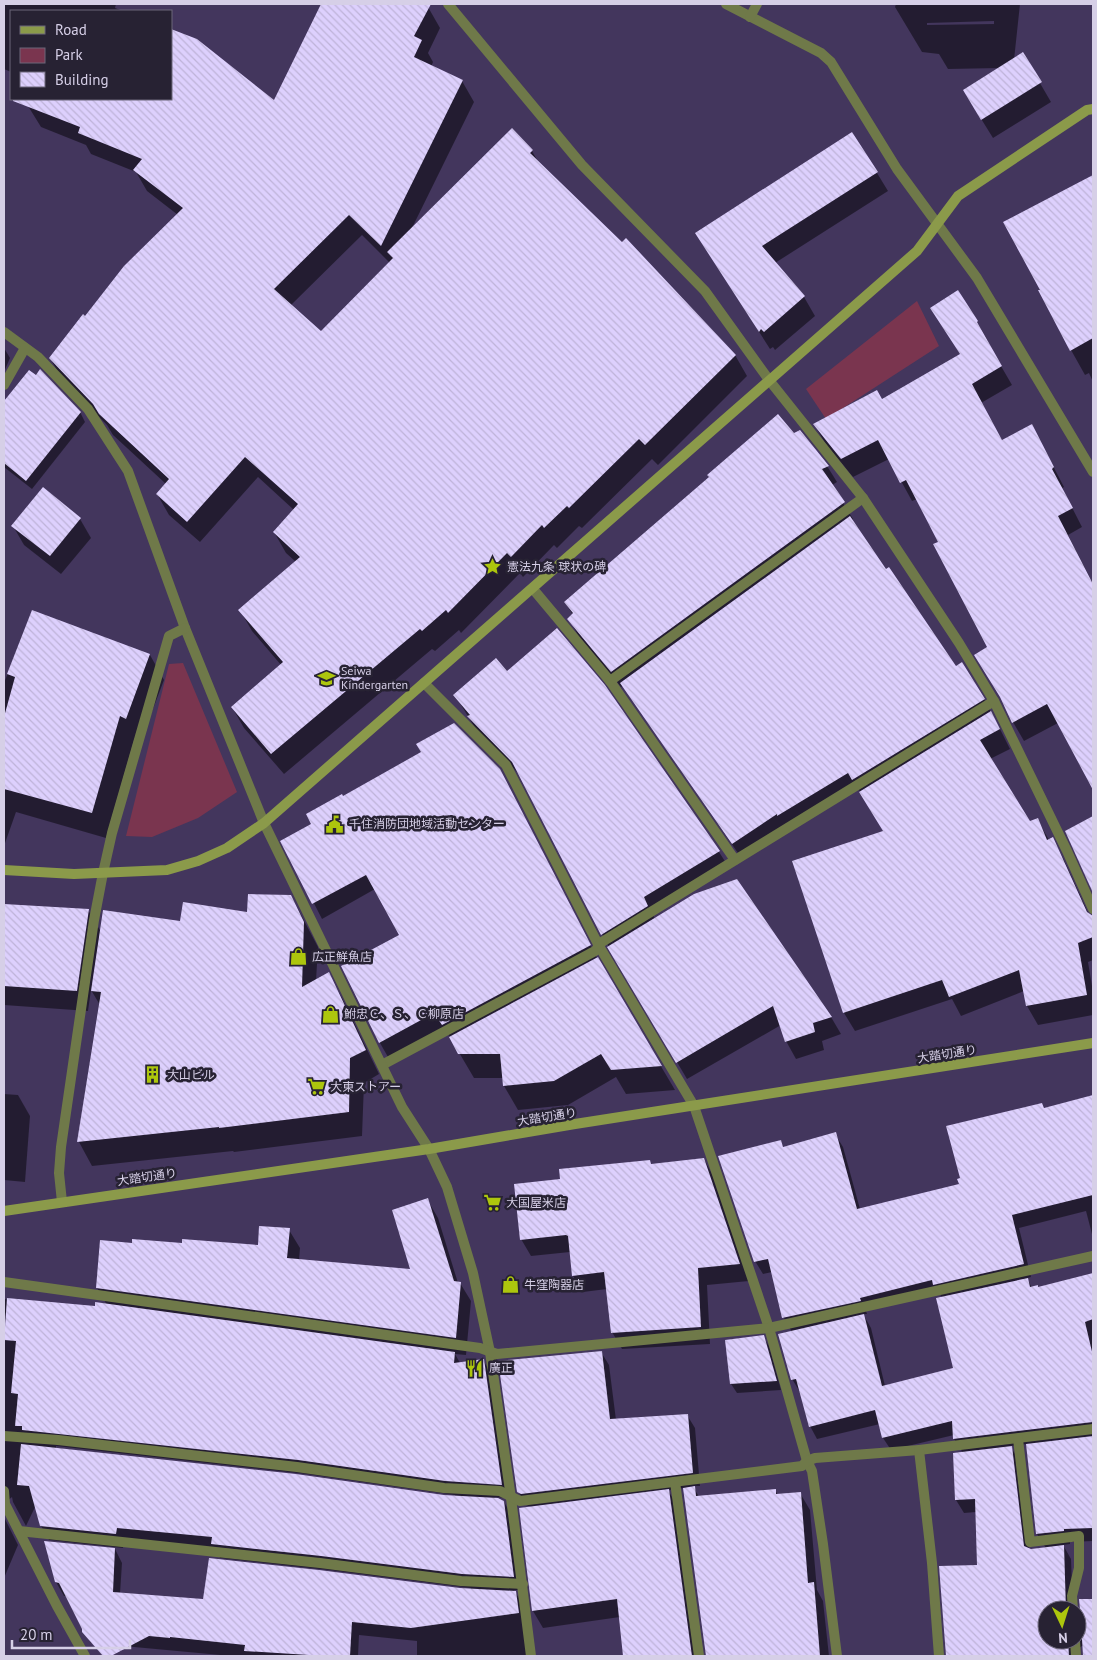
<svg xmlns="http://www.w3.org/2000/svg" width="1097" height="1660" font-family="'PT Sans','Noto Sans JP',sans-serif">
  <defs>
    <pattern id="building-back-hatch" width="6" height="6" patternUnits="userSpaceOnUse" patternTransform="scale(1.25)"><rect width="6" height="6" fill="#ddd0fd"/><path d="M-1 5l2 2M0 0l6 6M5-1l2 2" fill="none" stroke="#beb3d8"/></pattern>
  </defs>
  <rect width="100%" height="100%" fill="#43365d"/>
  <g fill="#7a354f">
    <path d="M917 301 939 346 826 419 806 389Z"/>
    <path d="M183 663 237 792 198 818 152 837 126 836 169 664Z"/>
  </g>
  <g fill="#0007" fill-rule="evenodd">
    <path d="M4 4H116L115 8 123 11H11V72L4 69Z"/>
    <path d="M323 4H421L428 7 440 28 428 53 433 62 431 67 462 81 474 102 411 230 532 151 540 165 735 355 747 376 658 465 652 459 582 528 579 526 557 548 554 545 523 577 520 573 461 633 459 630 435 651 432 649 284 774 244 728 232 707 281 665 252 631 240 610 296 562 286 553 274 532 294 510 258 477 200 542 169 515 157 494 166 484 113 435 107 425 62 379 50 358 178 215 147 191 136 172 91 154 86 145 41 127 28 106 32 99H171L275 101ZM362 235 390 263 321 332 291 305Z"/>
    <path d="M896 4H1020L1014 60 1023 54 1051 102 993 138 975 109 1001 68 948 69 939 54 922 52 895 7ZM994 21V24L927 25V23Z"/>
    <path d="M877 173 888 191 775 263 804 297 815 316 775 350 773 347 770 349 696 233Z"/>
    <path d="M1093 176V382L1089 373 1085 375 1071 350 1041 290 1005 223Z"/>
    <path d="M958 292 977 322 988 341 987 342 1012 385 981 403 1002 441 1042 445 1064 487 1062 488 1082 527 1068 535 1093 584V788L1058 723 1024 741 1013 722 989 648 940 542 917 499 912 501 889 459 853 477 825 443 814 424 881 401 961 355 932 309Z"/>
    <path d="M4 348 10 358 4 372Z"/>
    <path d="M40 371 80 412 85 422 32 489 4 467V418Z"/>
    <path d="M794 435 827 466 837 482 832 485 853 519 852 520 885 571 956 667 984 699 1001 731 1010 749 990 759 1029 822 1037 819 1049 840 1052 839 1063 858 1089 915 1093 917V960L1088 962 1093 992V1015L1038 1025 1027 1006 1024 991 961 1016 952 999 855 1031 844 1013 794 862 884 832 856 785 740 856 623 686 621 687 578 635 569 619 573 615 565 602Z"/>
    <path d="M80 519 91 538 61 574 24 545 13 526Z"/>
    <path d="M32 611 150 655 164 680 140 743 134 740 106 838 16 812 4 846V683Z"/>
    <path d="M507 673 604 686 719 852 728 866 652 913 655 919 737 881 831 1017 841 1034 822 1041 824 1050 796 1059 786 1041 781 1025 687 1079 609 947 520 775 477 731 455 695Z"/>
    <path d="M508 786 598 960 675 1090 626 1094 616 1077 568 1105 518 1110 504 1086V1078H474L444 1027 388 1057 380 1043 401 936 375 889 322 919 282 841 313 824 342 797Z"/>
    <path d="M1093 817V892L1066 831Z"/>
    <path d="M291 896 318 947 316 981 329 974 342 998 379 1074 364 1083 362 1136 234 1152 233 1151 92 1166 79 1142 100 1005 91 990 88 1011 4 1005V905L88 910 101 932 248 913Z"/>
    <path d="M4 1094 18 1095 30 1116 25 1182 4 1180Z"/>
    <path d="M1093 1097V1238L1086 1211 1019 1228 1031 1277 1027 1278 1032 1288H1038L1093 1274V1541L1070 1542V1544L1063 1545 1071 1559 1073 1610H1047V1640H1077V1616L1081 1613 1080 1600H1093V1656H1084L1083 1646H1082L1075 1651 1076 1656H946L945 1612 979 1566 976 1512 964 1513 956 1500 963 1453 954 1439V1435L891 1450 883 1438 880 1424 817 1439 810 1426 800 1392 792 1379V1332L784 1318 772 1272 763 1274 755 1261 780 1141 784 1148 835 1134 843 1147 860 1209 960 1185 1042 1104 1045 1109ZM939 1292 942 1298 955 1369 885 1386 871 1328 863 1314H867L866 1311ZM1027 1444 1037 1534 1046 1548 1029 1550 1019 1460 1010 1446Z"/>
    <path d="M704 1159 713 1176 749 1281 707 1285 710 1344 622 1349 612 1332 607 1289 583 1292 573 1276 570 1252 531 1256 521 1239 561 1180 651 1165Z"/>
    <path d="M427 1199 438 1218 458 1283H460L471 1301 466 1355 455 1354 460 1363 483 1360 491 1374 509 1498 494 1497 504 1502 512 1516 521 1590H514L523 1605 529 1656H417V1641L359 1635 358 1656H231L91 1643 67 1596H64L56 1582 115 1549 122 1563 120 1594 204 1601 471 1590V1588L329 1570 220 1558 216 1550 124 1541 123 1548 49 1540 41 1526 36 1505 26 1526 13 1502 12 1497 5 1503V1519L18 1545 4 1578V1299L96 1307 107 1305 97 1288 133 1244 259 1246 289 1230 300 1248 299 1260 412 1270ZM56 1446 306 1474 455 1495V1497L56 1448Z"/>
    <path d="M763 1337 769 1346 781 1390 737 1393 731 1384Z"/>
    <path d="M601 1352 609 1365 616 1420 687 1415 695 1428 700 1486H693L699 1497 775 1490 778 1495 800 1493 810 1510 817 1590 823 1601 829 1656H707L684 1488 668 1490 678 1508 699 1656H628L620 1617 543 1628 533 1611 531 1507 526 1505 518 1491Z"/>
  </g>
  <g fill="url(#building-back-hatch)">
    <path d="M321 4H431L414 36 422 40 414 57 463 80 381 246 349 215 274 289 321 331 393 258 387 252 512 128 533 150 530 153 622 242 626 238 736 355 645 445 639 439 569 508 567 506 544 528 542 525 511 557 507 553 448 613 446 610 422 631 420 629 271 754 231 707 283 662 238 610 300 557 273 532 298 504 245 457 187 522 156 494 169 479 99 414 93 404 49 358 83 314 85 316 124 266 183 208 133 170 142 159 78 133 80 127 13 101V99H171V29L197 39 274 100Z"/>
    <path d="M1023 52 1042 82 981 120 963 90Z"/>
    <path d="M852 132 878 172 762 246 805 296 764 332 761 329 759 332 695 233Z"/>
    <path d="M1093 175V338L1070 351 1038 290H1040L1003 222Z"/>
    <path d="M958 290 978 321 977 322 1002 366 972 384 1002 440 1032 424 1054 467 1052 469 1073 508 1058 516 1093 584V790L1047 704 1012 723 1000 697 974 655 987 647 933 544 938 542 906 480 900 483 878 440 841 459 813 424 877 390 882 399 960 354 930 308Z"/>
    <path d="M40 369 81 412 26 481 4 463V401L29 370 36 375Z"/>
    <path d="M778 414 794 433 800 430 829 466 822 469 845 502 611 672 567 619 573 613 564 602 709 477 707 475Z"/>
    <path d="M43 487 81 518 50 556 11 526Z"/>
    <path d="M850 516 886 569 889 567 956 666 962 662 985 699 852 780 848 773 777 816V814L732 844 620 683Z"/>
    <path d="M32 610 150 654 126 719 120 716 92 813 4 789V717L15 677 7 674Z"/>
    <path d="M557 628 605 685 720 851 644 897 648 906 601 935 512 762 467 716 470 715 453 695 496 658 507 671Z"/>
    <path d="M991 711 1000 729 980 740 1030 821 1038 818 1047 840 1053 837 1087 912 1093 916V937L1078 943 1087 995 1026 1006 1019 970 949 997 942 980 843 1013 792 861 883 831 859 792Z"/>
    <path d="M454 723 500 769 591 945 442 1025 434 1013 379 1043 341 966 399 935 366 875 312 904 280 841 311 824 306 814 342 794 343 796 421 752 416 744Z"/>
    <path d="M1093 816V893L1065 831Z"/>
    <path d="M737 879 832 1017 813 1023 815 1032 785 1042 773 1006 676 1063 607 947 694 894Z"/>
    <path d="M248 894 291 895 304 922 302 987 329 972 366 1050 350 1058 349 1112 219 1128V1127L77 1142 101 992 91 991 103 910 180 921 183 902 247 912Z"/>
    <path d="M4 904 89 909 77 991 4 986Z"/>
    <path d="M598 957 662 1066 611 1070 601 1054 554 1081 503 1086 500 1054H458L449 1037Z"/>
    <path d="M1093 1095V1195L1012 1215 1024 1264 933 1285 932 1280 860 1298 861 1301 782 1318 768 1259 754 1262 718 1156 781 1140 783 1147 836 1132 857 1209 959 1184 957 1179 960 1178 946 1126 1042 1103 1044 1108Z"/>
    <path d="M704 1158 740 1264 698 1268 701 1327 611 1333 604 1272 572 1276 568 1236 566 1235 520 1240 514 1184 560 1179 559 1169 650 1160 651 1164Z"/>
    <path d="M428 1198 454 1281 461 1282 456 1338 96 1288 100 1240 132 1243V1239L182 1243V1239L258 1245 259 1226 290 1228 287 1258 410 1269 392 1210Z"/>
    <path d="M1093 1273V1319L1085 1322 1093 1356V1422L953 1439 952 1421 882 1438 875 1410 809 1427 796 1379 791 1380 778 1334 864 1314 882 1386 953 1368 936 1298 1028 1278 1030 1287 1038 1285V1287Z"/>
    <path d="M7 1298 95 1306V1302L455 1352 454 1363 484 1359 502 1485 445 1481 298 1460 22 1430V1426H15L18 1394 11 1393 16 1341 4 1340Z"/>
    <path d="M764 1335 777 1381 730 1384 725 1340Z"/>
    <path d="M602 1351 610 1419 688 1414 693 1473 521 1494 517 1492 498 1361Z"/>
    <path d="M1093 1436V1528L1064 1529V1531L1036 1534 1026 1444Z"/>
    <path d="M21 1444 296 1474 444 1495 498 1498 504 1501 514 1577 462 1574 321 1556 211 1544 212 1537 117 1528 116 1534 40 1526 29 1486 17 1485Z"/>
    <path d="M1012 1446 1024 1546 1031 1549 1064 1545 1066 1610H1047V1640H1068L1069 1656H946L939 1566 977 1565 975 1499 955 1500 953 1453Z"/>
    <path d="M695 1486 696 1496 776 1489V1494L801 1492 808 1583 814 1582 820 1656H706L683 1488Z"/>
    <path d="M669 1489 692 1656H623L617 1599 532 1611 519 1508Z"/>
    <path d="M44 1541 115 1548 113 1592 203 1599 209 1558 319 1570 460 1588 516 1591 519 1613 411 1628 352 1622 350 1656H309V1655L244 1651 245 1645 170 1637V1638L149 1636 111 1656H103L82 1632V1629L59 1583 55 1582Z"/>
    <path d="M1079 1599H1093V1656H1083L1082 1639 1077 1634V1616L1080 1610Z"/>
  </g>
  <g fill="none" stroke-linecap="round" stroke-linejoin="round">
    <g stroke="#6f7949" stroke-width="10">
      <path d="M533 589 610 681 735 860"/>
      <path d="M610 681 863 498"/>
      <path d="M424 683 506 765 599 946 694 1106 769 1328 807 1461 812 1471 823 1544 837 1656"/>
      <path d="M382 1065 595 951 602 942 994 701"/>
      <path d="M429 1149 447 1187 473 1273 490 1352 511 1498 531 1656"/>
      <path d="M4 1282 480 1348 497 1354 769 1328 1093 1256"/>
      <path d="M4 1436 58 1440 297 1467 444 1488 500 1491 520 1501 802 1466 807 1461 815 1458 919 1450 1093 1429"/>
      <path d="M1018 1439 1030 1542 1079 1536V1568L1072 1596 1073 1610"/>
      <path d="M919 1450 932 1563 939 1656"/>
      <path d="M675 1482 699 1656"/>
      <path d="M19 1531 320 1563 461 1581 523 1584"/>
      <path d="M1075 1640 1076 1656"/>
    </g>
    <g stroke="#6f7949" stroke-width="10">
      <path d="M448 4 582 165 705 291 769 380 863 498 959 643 994 701 1067 851 1093 909"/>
      <path d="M726 4 821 53 831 62 897 169 977 278 1093 472"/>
      <path d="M750 17 757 4"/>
      <path d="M4 332 38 357 88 409 128 471 185 628 264 823 402 1107 429 1149"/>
      <path d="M4 385 25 348"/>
      <path d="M62 1202 59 1173 61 1147 94 920 103 873 112 833 169 636 185 628"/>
      <path d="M4 1491 5 1504 57 1606 85 1656"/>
    </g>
    <g stroke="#8b9a4a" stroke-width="10">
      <path d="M4 870 74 874 167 870 198 861 227 848 264 823 917 251 958 196 1087 110 1093 109"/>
      <path d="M4 1211 429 1149 575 1124 1093 1043"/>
    </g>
  </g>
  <defs>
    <symbol id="sight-bare" viewBox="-9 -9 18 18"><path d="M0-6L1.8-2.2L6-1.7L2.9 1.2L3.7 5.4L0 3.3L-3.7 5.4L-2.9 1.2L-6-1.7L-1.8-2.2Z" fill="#adc60d" stroke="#272233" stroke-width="2.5" paint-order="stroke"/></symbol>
    <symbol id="school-bare" viewBox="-9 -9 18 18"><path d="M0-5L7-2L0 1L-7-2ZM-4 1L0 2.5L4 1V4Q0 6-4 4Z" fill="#adc60d" stroke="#272233" stroke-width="2.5" paint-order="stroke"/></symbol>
    <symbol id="civic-bare" viewBox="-9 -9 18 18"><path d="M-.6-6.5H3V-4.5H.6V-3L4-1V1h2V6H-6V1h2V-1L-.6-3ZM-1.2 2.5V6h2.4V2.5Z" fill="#adc60d" stroke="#272233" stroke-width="2.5" paint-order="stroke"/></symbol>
    <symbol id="shop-bare" viewBox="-9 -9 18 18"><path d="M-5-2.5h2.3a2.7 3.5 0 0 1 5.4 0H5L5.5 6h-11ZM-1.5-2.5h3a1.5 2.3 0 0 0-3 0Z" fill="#adc60d" stroke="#272233" stroke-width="2.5" paint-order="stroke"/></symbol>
    <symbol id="building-bare" viewBox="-9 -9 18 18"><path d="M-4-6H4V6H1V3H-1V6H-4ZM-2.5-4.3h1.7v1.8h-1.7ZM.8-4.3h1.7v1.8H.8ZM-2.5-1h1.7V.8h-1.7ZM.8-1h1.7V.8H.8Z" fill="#adc60d" stroke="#272233" stroke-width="2.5" paint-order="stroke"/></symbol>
    <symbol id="supermarket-bare" viewBox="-9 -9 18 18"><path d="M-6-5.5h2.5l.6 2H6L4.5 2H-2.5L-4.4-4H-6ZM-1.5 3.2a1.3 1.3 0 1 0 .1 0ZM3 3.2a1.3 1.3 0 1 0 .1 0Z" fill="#adc60d" stroke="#272233" stroke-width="2.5" paint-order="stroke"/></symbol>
    <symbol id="restaurant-bare" viewBox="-9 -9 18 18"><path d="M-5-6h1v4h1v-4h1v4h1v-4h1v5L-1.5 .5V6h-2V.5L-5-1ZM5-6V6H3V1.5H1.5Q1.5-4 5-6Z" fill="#adc60d" stroke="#272233" stroke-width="2.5" paint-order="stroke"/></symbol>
  </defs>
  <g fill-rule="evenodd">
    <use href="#sight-bare" x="480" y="554" width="25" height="25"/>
    <use href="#school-bare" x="314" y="666" width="25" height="25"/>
    <use href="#civic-bare" x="322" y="812" width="25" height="25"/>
    <use href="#shop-bare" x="286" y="944" width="25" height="25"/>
    <use href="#shop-bare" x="318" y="1002" width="25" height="25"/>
    <use href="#building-bare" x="140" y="1062" width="25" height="25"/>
    <use href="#supermarket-bare" x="304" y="1074" width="25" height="25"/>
    <use href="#supermarket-bare" x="480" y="1190" width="25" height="25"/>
    <use href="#shop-bare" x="498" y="1272" width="25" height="25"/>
    <use href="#restaurant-bare" x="462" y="1356" width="25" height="25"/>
  </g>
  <g text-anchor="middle" stroke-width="5" stroke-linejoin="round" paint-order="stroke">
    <g font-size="12" fill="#d6cfe7" stroke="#272233" text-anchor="start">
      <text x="507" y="571">憲法九条 球状の碑</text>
      <text x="341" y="675">Seiwa<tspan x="341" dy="14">Kindergarten</tspan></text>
      <text x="349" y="828">千住消防団地域活動センター</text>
      <text x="312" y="961">広正鮮魚店</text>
      <text x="344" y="1018">鮒忠Ｃ、Ｓ、Ｃ柳原店</text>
      <text x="167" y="1079">大山ビル</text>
      <text x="330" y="1091">大東ストアー</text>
      <text x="506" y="1207">大国屋米店</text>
      <text x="524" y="1289">牛窪陶器店</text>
      <text x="489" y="1372">廣正</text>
    </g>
    <g font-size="12" fill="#d6cfe7" stroke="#272233">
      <text transform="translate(947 1054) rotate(-9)" y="4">大踏切通り</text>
      <text transform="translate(547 1117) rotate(-9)" y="4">大踏切通り</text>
      <text transform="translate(147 1177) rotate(-8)" y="4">大踏切通り</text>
    </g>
  </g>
  <rect width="1097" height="1660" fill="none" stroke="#d6cfe7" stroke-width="10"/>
  <rect x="10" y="10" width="162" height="90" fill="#272233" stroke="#6d677b"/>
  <rect x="20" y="26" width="25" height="8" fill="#8b9a4a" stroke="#6d677b"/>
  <text x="55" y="35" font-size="15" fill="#d6cfe7">Road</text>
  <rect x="20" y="48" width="25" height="15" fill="#7a354f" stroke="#6d677b"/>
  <text x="55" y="60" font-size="15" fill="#d6cfe7">Park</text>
  <rect x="20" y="72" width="25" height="15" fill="url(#building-back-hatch)" stroke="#6d677b"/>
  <text x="55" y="85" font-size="15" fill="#d6cfe7">Building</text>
  <g transform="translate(1062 1625) rotate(176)"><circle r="24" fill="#272233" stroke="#6d677b"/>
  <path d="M0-4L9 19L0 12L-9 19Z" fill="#adc60d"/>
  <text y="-8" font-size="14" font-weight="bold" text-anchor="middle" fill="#d6cfe7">N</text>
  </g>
  <path d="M12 1640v8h118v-8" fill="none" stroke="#d6cfe7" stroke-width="2.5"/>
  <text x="20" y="1640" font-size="15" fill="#d6cfe7" stroke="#272233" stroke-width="4" paint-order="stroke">20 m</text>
</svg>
